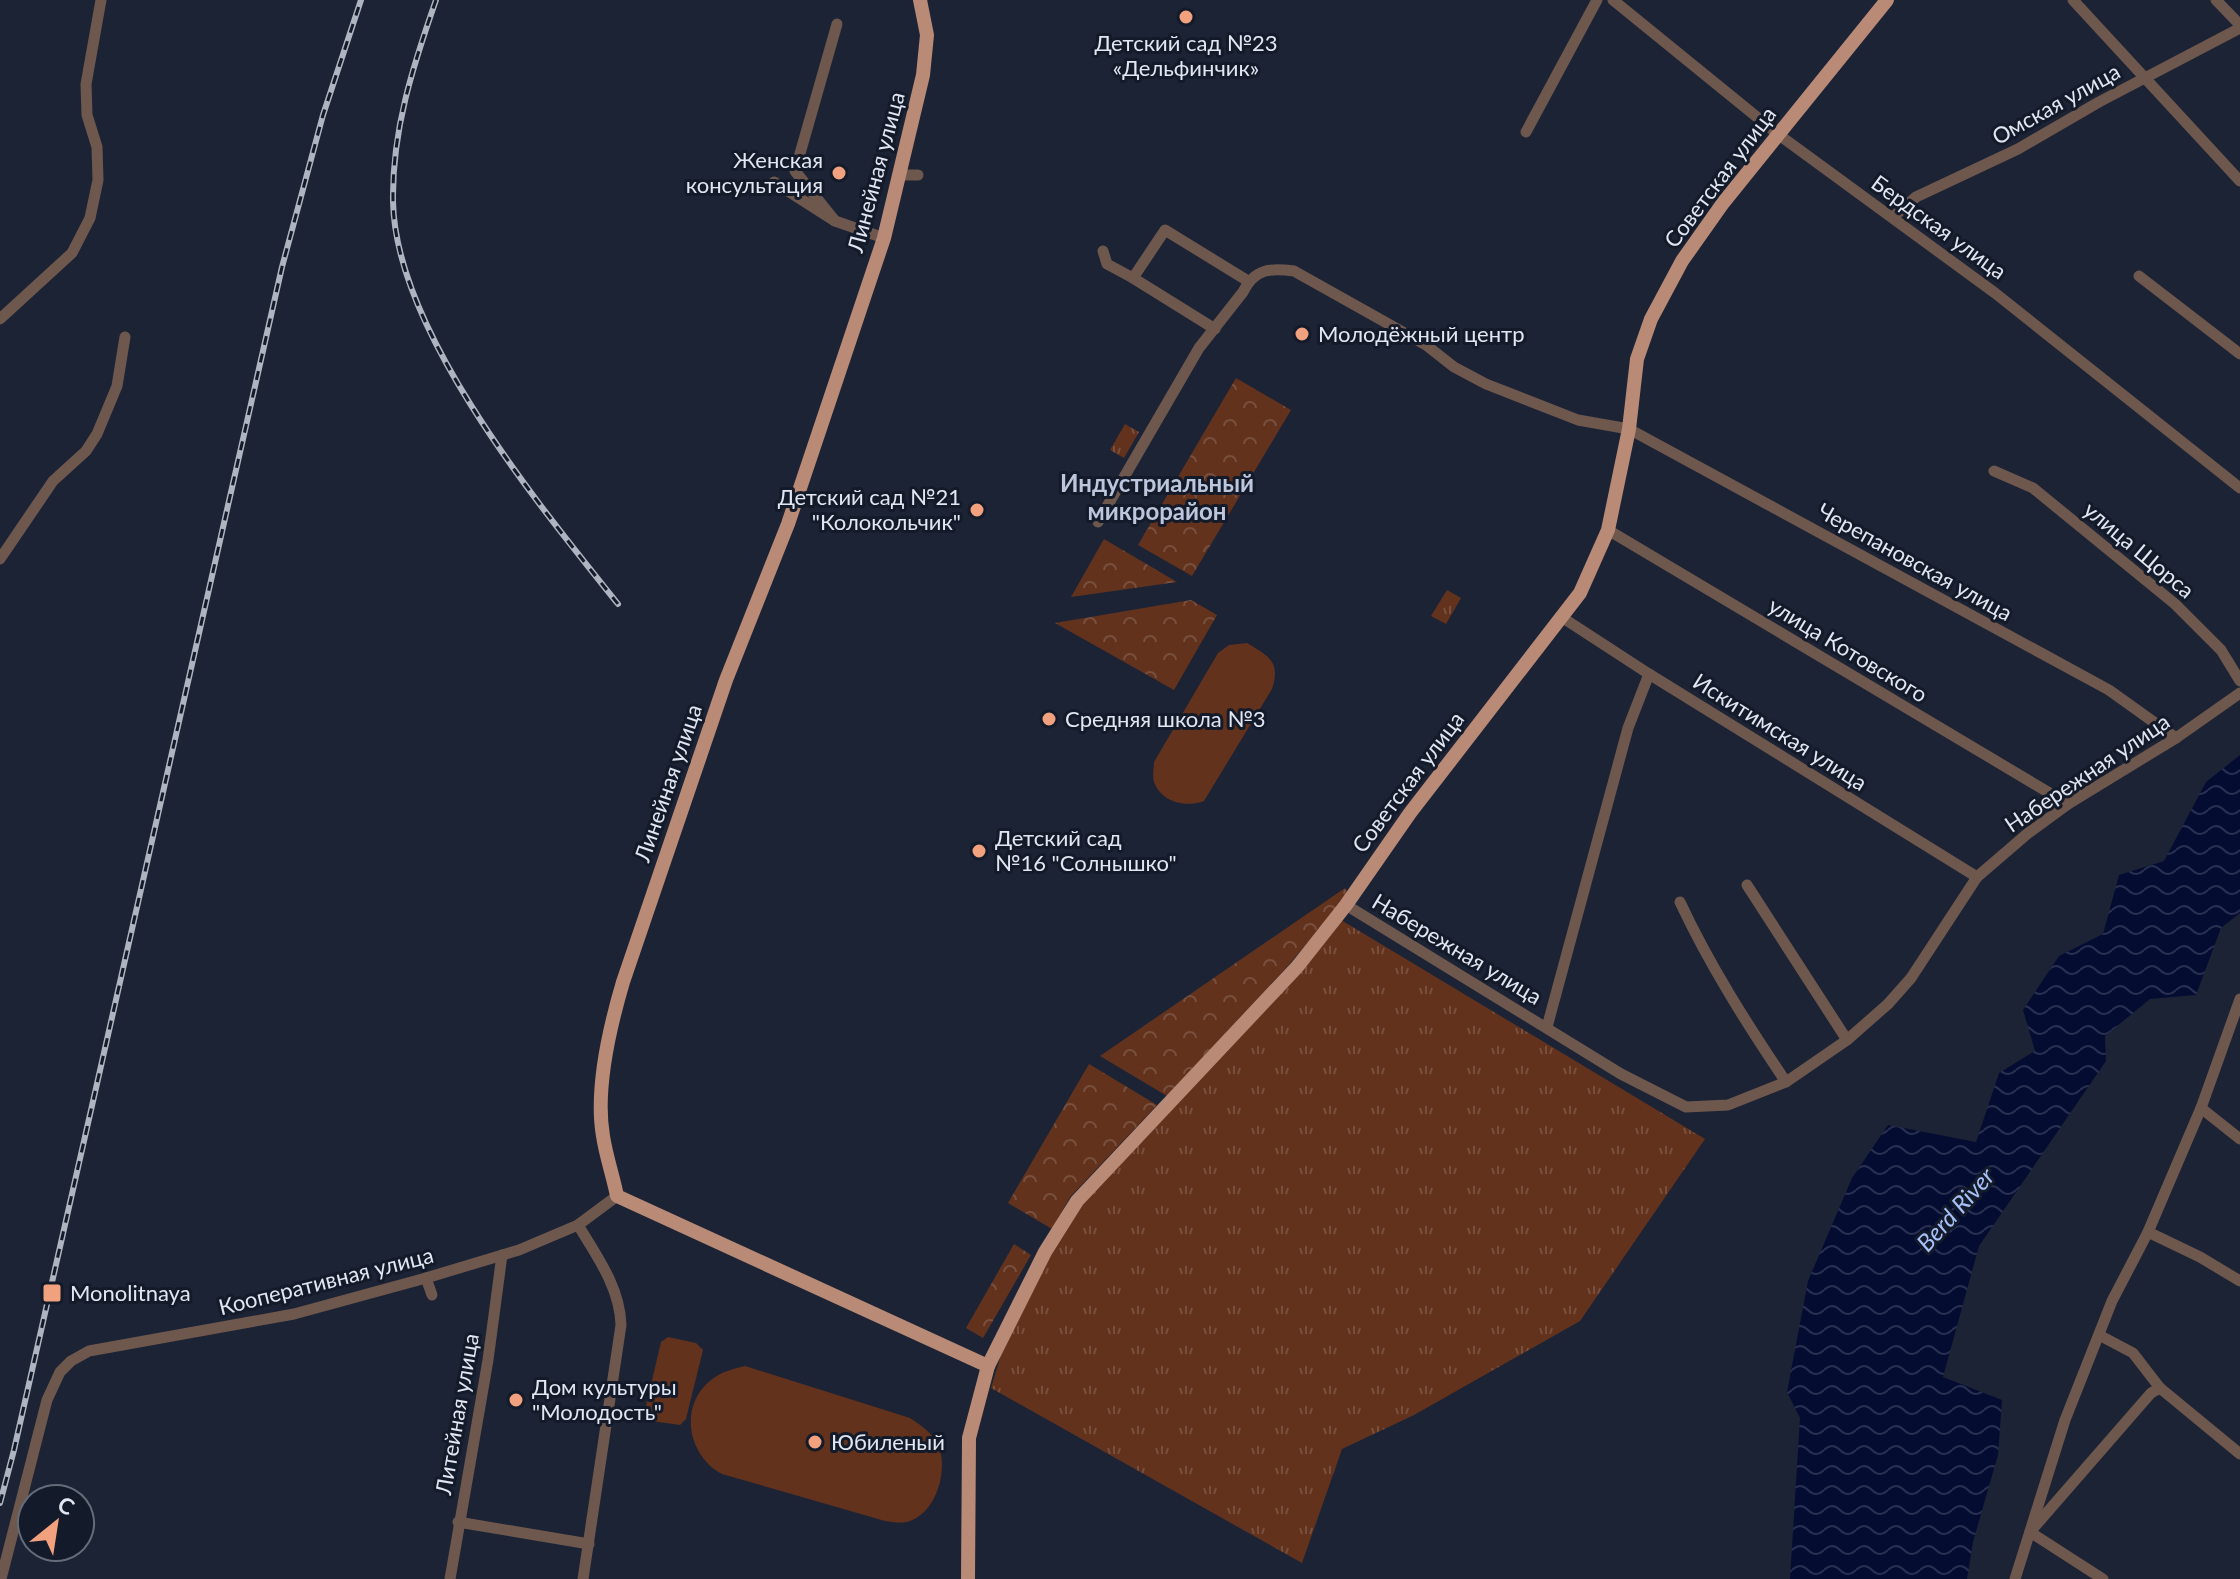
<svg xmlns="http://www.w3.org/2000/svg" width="2240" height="1579" font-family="Lato,sans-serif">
  <defs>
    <pattern id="forest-crowns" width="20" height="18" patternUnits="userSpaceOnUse" patternTransform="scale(2)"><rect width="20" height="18" fill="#62321d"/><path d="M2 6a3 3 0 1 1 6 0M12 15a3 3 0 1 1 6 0" fill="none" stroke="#78503e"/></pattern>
    <pattern id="park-tufts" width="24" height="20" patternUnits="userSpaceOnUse" patternTransform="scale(2)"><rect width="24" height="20" fill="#62321d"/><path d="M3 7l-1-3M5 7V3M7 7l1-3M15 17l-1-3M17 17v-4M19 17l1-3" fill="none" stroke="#78503e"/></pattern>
    <pattern id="water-waves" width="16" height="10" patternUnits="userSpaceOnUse" patternTransform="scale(2)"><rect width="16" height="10" fill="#040c32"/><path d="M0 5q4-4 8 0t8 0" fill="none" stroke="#282f50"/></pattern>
  </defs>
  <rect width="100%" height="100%" fill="#1c2334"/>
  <g fill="url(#forest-crowns)">
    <path d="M1236 378 1291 410 1192 576 1138 545Z"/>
    <path d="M1104 539 1177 582 1071 597Z"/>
    <path d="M1191 600 1217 615 1174 690 1055 623Z"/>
    <path d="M1345 888 1348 894 1287 967 1167 1096 1100 1056Z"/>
    <path d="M1089 1064 1157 1105 1070 1197 1052 1229 1008 1203Z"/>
    <path d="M1014 1244 1031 1255 983 1338 966 1328Z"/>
  </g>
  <g fill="url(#park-tufts)">
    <path d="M1125 424 1139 432 1124 458 1110 450Z"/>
    <path d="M1447 590 1461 598 1446 624 1431 616Z"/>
    <path d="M1341 920 1705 1139 1580 1321 1414 1415 1342 1449 1302 1563 991 1388 1005 1342 1077 1205Z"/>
  </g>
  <g fill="#62321d">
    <path d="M1247 643C1269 656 1281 662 1272 689L1204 801C1186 808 1161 802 1154 782 1152 776 1154 768 1154 762L1218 653 1229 645Z"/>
    <path d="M668 1337 696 1343 703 1350 686 1419 680 1425 651 1421 645 1410 661 1342Z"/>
    <path d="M745 1366 910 1418C922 1426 936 1435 940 1450 947 1475 935 1512 910 1521 902 1524 893 1522 885 1521L722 1474C688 1456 678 1406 711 1380 721 1372 732 1369 745 1366Z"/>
  </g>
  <path fill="url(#water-waves)" d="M2240 755V913L2221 928 2196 995 2150 999 2105 1036 2106 1061 1979 1246 1943 1377 2002 1400 1998 1455 1973 1542 1967 1579H1790L1800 1418 1787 1392 1808 1281 1852 1178 1888 1125 1976 1142 1999 1073 2035 1051 2023 1010 2059 956 2103 934 2119 875 2164 861 2206 782Z"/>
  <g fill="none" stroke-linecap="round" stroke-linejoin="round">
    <g stroke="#6e574d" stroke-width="11">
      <path d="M1613 0 1779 135 1995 293 2240 488"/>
      <path d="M2073 0 2240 181"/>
      <path d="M2216 0 2240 25"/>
      <path d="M1526 132 1597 0"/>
      <path d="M899 175H918"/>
      <path d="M774 182 835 221 884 238"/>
      <path d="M1893 217 1916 197 2018 149 2099 102 2240 28"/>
      <path d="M835 221 795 171 837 24"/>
      <path d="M1103 251 1107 264 1133 278"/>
      <path d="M2139 276 2240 354"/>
      <path d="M0 319 72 253 90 218 98 180 97 147 87 115 86 84 101 0"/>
      <path d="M1215 329 1133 278 1165 230 1248 281"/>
      <path d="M1994 471 2033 488 2175 604 2221 650 2240 681"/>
      <path d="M1098 522 1199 348 1243 292C1255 268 1271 268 1294 271L1426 345 1454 367 1486 384 1578 420 1629 429 2109 690 2176 738"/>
      <path d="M1608 530 2068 804"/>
      <path d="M0 559 53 481 86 451 97 434 117 386 125 337"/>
      <path d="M1563 618 1649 674 1977 877"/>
      <path d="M1747 885 1847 1040"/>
      <path d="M1680 902C1710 966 1747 1024 1786 1082"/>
      <path d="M1346 905 1621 1074 1686 1107 1728 1105 1786 1082 1847 1040 1888 1004 1911 978 1977 877 2027 834 2068 804 2176 738 2240 693"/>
      <path d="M1547 1027 1628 728 1649 674"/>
      <path d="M2201 1108 2240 1139"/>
      <path d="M578 1225C597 1256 620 1288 621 1325L583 1579"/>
      <path d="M2148 1232 2200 1257 2240 1281"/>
      <path d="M426 1278 432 1295"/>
      <path d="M2099 1335 2133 1353 2160 1388 2240 1454"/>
      <path d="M458 1522 589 1544"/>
      <path d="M1 1579 47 1400 60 1372 71 1361 89 1351 294 1314 426 1278 519 1250 578 1225 617 1196"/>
      <path d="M450 1579 488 1360 502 1255"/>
      <path d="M2015 1579 2065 1420 2112 1301 2148 1232 2201 1108 2240 999"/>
      <path d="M2103 1579 2030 1532 2151 1393 2160 1388"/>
    </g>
    <g stroke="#b98a76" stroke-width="14">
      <path d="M920 0 927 35 923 75 884 238 788 524 726 680 623 982C610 1026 595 1090 603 1136 606 1156 613 1176 617 1196L988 1366"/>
      <path d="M968 1579 969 1438 988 1366 1045 1252 1077 1201 1297 967 1346 905 1410 813 1580 593 1608 530 1629 429 1637 359 1651 319 1682 261 1723 203 1887 0"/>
    </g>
    <defs>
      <g id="rail">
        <path d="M436 0C413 66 392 130 393 201 395 331 539 505 618 604"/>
        <path d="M0 1503 14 1450 282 267 323 115 361 0"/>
      </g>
    </defs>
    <use href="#rail" stroke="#afb4c1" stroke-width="6"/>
    <use href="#rail" stroke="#131a29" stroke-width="3" stroke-dasharray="9" stroke-linecap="butt"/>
  </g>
  <g fill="#f2a17e" stroke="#131a29" stroke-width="3">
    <circle cx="1186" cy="17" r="8"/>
    <circle cx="839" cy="173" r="8"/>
    <circle cx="1302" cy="334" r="8"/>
    <circle cx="977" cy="510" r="8"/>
    <circle cx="1049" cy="719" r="8"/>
    <circle cx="979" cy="851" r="8"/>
    <rect x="42" y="1283" width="20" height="20" rx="4"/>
    <circle cx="516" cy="1400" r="8"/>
    <circle cx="815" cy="1442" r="8"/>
  </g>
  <g text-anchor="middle" stroke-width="6" stroke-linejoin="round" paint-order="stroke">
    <g font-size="22" fill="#e1e6f2" stroke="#131a29" text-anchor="start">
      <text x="1186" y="51" text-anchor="middle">Детский сад №23<tspan x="1186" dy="25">«Дельфинчик»</tspan></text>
      <text x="823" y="168" text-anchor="end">Женская<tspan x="823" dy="25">консультация</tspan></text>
      <text x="1318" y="342">Молодёжный центр</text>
      <text x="961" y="505" text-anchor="end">Детский сад №21<tspan x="961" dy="25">"Колокольчик"</tspan></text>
      <text x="1065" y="727">Средняя школа №3</text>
      <text x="995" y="846">Детский сад<tspan x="995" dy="25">№16 "Солнышко"</tspan></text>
      <text x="70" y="1301">Monolitnaya</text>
      <text x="532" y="1395">Дом культуры<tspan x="532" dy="25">"Молодость"</tspan></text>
      <text x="831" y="1450">Юбиленый</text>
    </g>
    <g font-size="22" fill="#e1e6f2" stroke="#131a29">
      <text transform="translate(2056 104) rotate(-29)" y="8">Омская улица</text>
      <text transform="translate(876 172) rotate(-75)" y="8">Линейная улица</text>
      <text transform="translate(1720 177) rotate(-53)" y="8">Советская улица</text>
      <text transform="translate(1939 227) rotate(36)" y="8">Бердская улица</text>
      <text transform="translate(2139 550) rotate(40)" y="8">улица Щорса</text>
      <text transform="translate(1915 562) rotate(29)" y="8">Черепановская улица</text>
      <text transform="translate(1848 650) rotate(31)" y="8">улица Котовского</text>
      <text transform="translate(1780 732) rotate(32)" y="8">Искитимская улица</text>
      <text transform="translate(2087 773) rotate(-34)" y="8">Набережная улица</text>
      <text transform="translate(1408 782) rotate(-53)" y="8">Советская улица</text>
      <text transform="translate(668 783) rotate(-71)" y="8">Линейная улица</text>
      <text transform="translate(1457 949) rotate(31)" y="8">Набережная улица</text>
      <text transform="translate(326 1281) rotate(-14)" y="8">Кооперативная улица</text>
      <text transform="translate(457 1414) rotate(-80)" y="8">Литейная улица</text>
    </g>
    <g font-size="24" font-weight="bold" fill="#bcc6dc" stroke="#131a29">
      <text x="1157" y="492">Индустриальный<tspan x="1157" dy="28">микрорайон</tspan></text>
    </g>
    <g font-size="24" font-style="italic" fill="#a8c0f9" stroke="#131a29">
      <text transform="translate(1956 1210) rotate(-48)" y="8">Berd River</text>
    </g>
  </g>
  <g transform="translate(56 1523) rotate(30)"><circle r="38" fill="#131a29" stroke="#656c79" stroke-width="2"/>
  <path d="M0-6L14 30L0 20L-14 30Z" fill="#f2a17e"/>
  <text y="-12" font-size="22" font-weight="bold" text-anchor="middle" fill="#e1e6f2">С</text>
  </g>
</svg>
